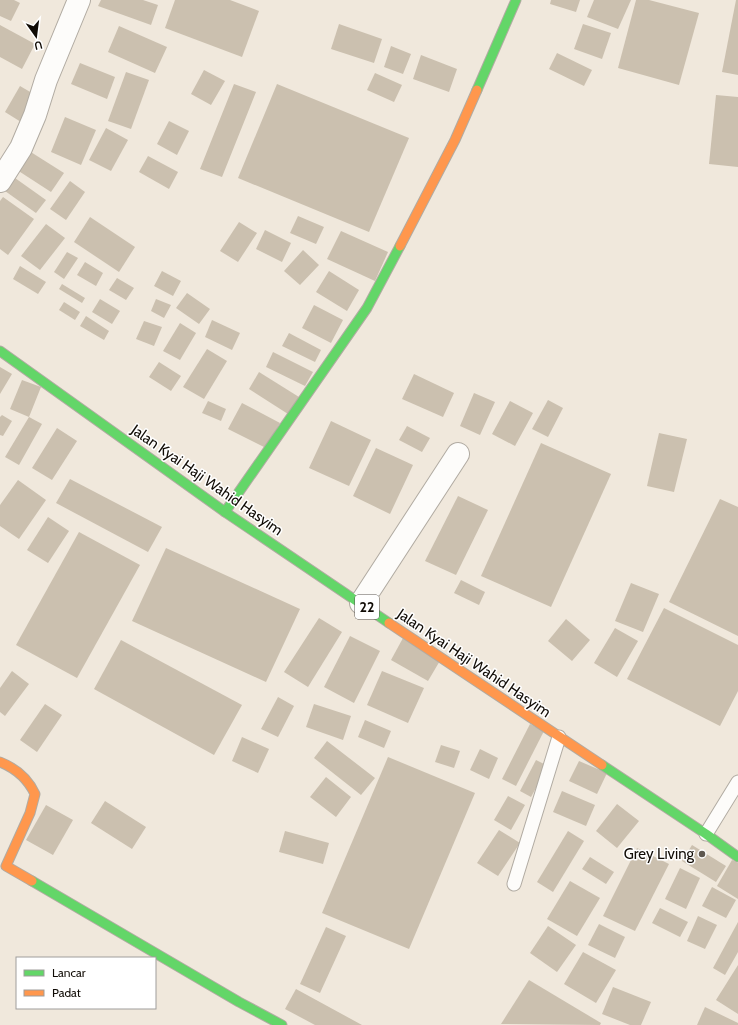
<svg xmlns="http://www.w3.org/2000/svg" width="738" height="1025" font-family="Cabin,sans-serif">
  <rect width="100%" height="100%" fill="#f0e8dc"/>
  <g fill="#cbc0af">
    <path d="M0 0H14L20 3 11 21 0 16Z"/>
    <path d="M101 0H143L158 5 151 25 98 6Z"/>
    <path d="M175 0H230L259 11 242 57 165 28Z"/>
    <path d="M551 0H580L576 12 550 4Z"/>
    <path d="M594 0H631L618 29 587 17Z"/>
    <path d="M636 0H649L699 13 679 85 618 68Z"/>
    <path d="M736 0H738V75L722 72Z"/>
    <path d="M339 24 382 39 374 63 331 49Z"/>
    <path d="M583 24 611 33 602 59 574 49Z"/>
    <path d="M0 25 35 44 22 69 0 57Z"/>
    <path d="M119 26 167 47 155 73 108 52Z"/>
    <path d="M391 46 411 54 403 74 384 67Z"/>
    <path d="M557 53 592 70 584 86 549 69Z"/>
    <path d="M421 55 457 69 449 92 413 79Z"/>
    <path d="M80 63 115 77 107 99 71 84Z"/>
    <path d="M204 70 225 81 211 105 191 94Z"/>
    <path d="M126 72 149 80 131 129 108 121Z"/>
    <path d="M375 73 402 85 394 102 367 90Z"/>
    <path d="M234 84 256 92 222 177 200 169Z"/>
    <path d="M277 84 409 138 369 232 238 178Z"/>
    <path d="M20 86 37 96 21 122 5 112Z"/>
    <path d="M716 95 738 97V167L709 164Z"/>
    <path d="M65 117 96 130 81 165 51 152Z"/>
    <path d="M169 121 189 131 177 155 157 144Z"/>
    <path d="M106 128 128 140 111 171 89 160Z"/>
    <path d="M26 149 64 173 51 192 14 168Z"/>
    <path d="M148 156 178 172 169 189 139 172Z"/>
    <path d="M15 178 46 200 36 213 5 191Z"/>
    <path d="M70 181 85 192 66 220 50 209Z"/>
    <path d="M3 197 34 219 8 255 0 249V201Z"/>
    <path d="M298 216 324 227 316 244 290 233Z"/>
    <path d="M90 217 135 247 119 272 74 242Z"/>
    <path d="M239 222 257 233 238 262 220 251Z"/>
    <path d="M46 224 65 238 40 270 21 256Z"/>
    <path d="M265 230 291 243 282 262 256 249Z"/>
    <path d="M341 231 388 252 375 281 327 259Z"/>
    <path d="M303 250 319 265 300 285 284 271Z"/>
    <path d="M67 252 78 258 64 279 54 272Z"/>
    <path d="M85 262 103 273 96 286 77 275Z"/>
    <path d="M20 266 46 282 38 294 13 279Z"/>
    <path d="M162 271 181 281 173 296 154 286Z"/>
    <path d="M329 271 359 290 347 311 316 292Z"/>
    <path d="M117 278 134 288 126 300 109 290Z"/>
    <path d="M62 284 85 298 82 303 59 289Z"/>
    <path d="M187 293 210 309 199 324 176 308Z"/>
    <path d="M100 299 120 311 112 324 92 312Z"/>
    <path d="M156 299 171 305 164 318 151 311Z"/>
    <path d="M64 302 80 312 75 320 59 310Z"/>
    <path d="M314 305 343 320 331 343 302 328Z"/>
    <path d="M86 316 109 331 104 340 80 326Z"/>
    <path d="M212 320 240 333 232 350 205 337Z"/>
    <path d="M144 321 162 327 154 346 136 339Z"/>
    <path d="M180 323 196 333 180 360 163 351Z"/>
    <path d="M289 333 321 350 315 362 282 346Z"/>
    <path d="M207 349 227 361 204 399 183 387Z"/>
    <path d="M273 352 313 372 305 386 266 367Z"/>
    <path d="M159 362 181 376 171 391 149 377Z"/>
    <path d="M0 367 12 374 0 394Z"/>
    <path d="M259 372 299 397 288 414 249 389Z"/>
    <path d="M414 374 454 393 443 417 402 399Z"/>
    <path d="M22 380 41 387 29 417 10 409Z"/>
    <path d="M474 393 495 402 480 435 460 426Z"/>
    <path d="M548 400 563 408 548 437 532 429Z"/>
    <path d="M208 401 226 409 221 421 202 413Z"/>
    <path d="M510 401 533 413 515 446 492 434Z"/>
    <path d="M242 403 280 423 266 448 228 429Z"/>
    <path d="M2 415 12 421 3 436 0 435V417Z"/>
    <path d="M29 417 42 424 19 465 5 457Z"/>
    <path d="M331 421 371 440 349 486 309 468Z"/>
    <path d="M407 426 430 438 422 452 399 440Z"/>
    <path d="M57 428 77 441 52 480 32 468Z"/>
    <path d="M659 433 687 439 674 492 647 486Z"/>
    <path d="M541 443 611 474 551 607 481 576Z"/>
    <path d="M376 448 413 465 390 514 353 496Z"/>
    <path d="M70 479 162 527 148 552 56 503Z"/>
    <path d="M18 480 46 500 19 539 0 526V505Z"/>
    <path d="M458 496 488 510 456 575 425 561Z"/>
    <path d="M720 499 738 507V636L669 602Z"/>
    <path d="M48 517 69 531 48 563 27 550Z"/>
    <path d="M79 532 140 565 77 678 16 645Z"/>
    <path d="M166 548 300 609 266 682 132 621Z"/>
    <path d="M461 580 485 592 479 605 454 593Z"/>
    <path d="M631 583 659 594 643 632 615 621Z"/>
    <path d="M664 608 738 645V691L720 726 627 679Z"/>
    <path d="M319 618 342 632 308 687 284 672Z"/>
    <path d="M566 619 590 640 572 661 548 641Z"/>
    <path d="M615 628 638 641 617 677 594 663Z"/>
    <path d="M350 636 380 651 354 703 324 687Z"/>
    <path d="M403 638 441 659 428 681 391 660Z"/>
    <path d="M121 640 242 705 214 755 94 689Z"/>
    <path d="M12 671 29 684 5 716 0 712V688Z"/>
    <path d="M382 671 424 688 408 723 367 705Z"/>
    <path d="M278 697 294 706 278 737 261 729Z"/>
    <path d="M45 704 62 715 37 752 20 740Z"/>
    <path d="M314 704 351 716 343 740 306 727Z"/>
    <path d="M365 720 391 731 384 748 358 737Z"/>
    <path d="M530 724 544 731 516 786 502 779Z"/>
    <path d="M242 737 269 749 258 773 232 761Z"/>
    <path d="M327 741 375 778 361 795 314 758Z"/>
    <path d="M441 745 460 751 454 768 435 762Z"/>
    <path d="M480 749 498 758 489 779 470 770Z"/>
    <path d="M388 757 475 793 409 949 322 913Z"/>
    <path d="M536 760 548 766 531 797 520 791Z"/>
    <path d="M579 761 607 773 597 794 569 781Z"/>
    <path d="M326 777 351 797 336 817 310 797Z"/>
    <path d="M562 791 595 805 586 826 553 812Z"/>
    <path d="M508 796 525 805 511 830 494 820Z"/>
    <path d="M105 801 146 827 132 849 91 823Z"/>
    <path d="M617 804 639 821 617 848 596 831Z"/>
    <path d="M46 805 73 820 53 855 26 840Z"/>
    <path d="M499 830 520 843 498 876 477 863Z"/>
    <path d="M285 831 329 843 323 864 279 852Z"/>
    <path d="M568 831 584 841 553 892 537 882Z"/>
    <path d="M692 845 726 866 716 882 682 861Z"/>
    <path d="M637 848 669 864 635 931 603 916Z"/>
    <path d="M590 857 614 872 606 884 582 869Z"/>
    <path d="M732 860 738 863V899L717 886Z"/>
    <path d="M680 868 700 878 686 909 665 899Z"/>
    <path d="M570 881 600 898 577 936 547 919Z"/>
    <path d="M712 887 736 900 726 918 702 906Z"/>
    <path d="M660 908 688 922 680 937 652 923Z"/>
    <path d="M698 916 717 925 705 949 687 941Z"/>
    <path d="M738 922V952L725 975 713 968Z"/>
    <path d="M599 924 625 937 615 958 588 945Z"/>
    <path d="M548 926 576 945 557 972 530 953Z"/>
    <path d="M326 927 346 936 320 993 300 984Z"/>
    <path d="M583 952 616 970 596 1003 564 984Z"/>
    <path d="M738 965V1014L716 1000Z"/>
    <path d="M529 980 601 1023 600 1025 501 1024Z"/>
    <path d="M613 987 651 1002 641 1025H630L602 1014Z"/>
    <path d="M296 989 362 1025H315L285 1009Z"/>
    <path d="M705 1007 738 1023V1025H697Z"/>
  </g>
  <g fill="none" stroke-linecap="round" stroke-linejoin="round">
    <defs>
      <g id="lane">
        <path d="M706 834 738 782"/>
        <path d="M514 884 559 737"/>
      </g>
      <g id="street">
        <path d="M0 181 21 148 35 115 46 80 79 0"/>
        <path d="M361 603 458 454"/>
      </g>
      <g id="fast">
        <path d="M477 90 516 0"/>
        <path d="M0 351 225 512 389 623"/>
        <path d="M225 512 367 308 400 246"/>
        <path d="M602 765 706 834 738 857"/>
        <path d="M32 881 239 1002 282 1025"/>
      </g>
      <g id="slow">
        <path d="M400 246 455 140 477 90"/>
        <path d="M389 623 602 765"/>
        <path d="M0 762C15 768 28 779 35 794L30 813 6 866 32 881"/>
      </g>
    </defs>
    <use href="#lane" stroke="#b1aba2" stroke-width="15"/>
    <use href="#street" stroke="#b1aba2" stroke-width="24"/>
    <use href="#fast" stroke="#b1aba2" stroke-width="11"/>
    <use href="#slow" stroke="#b1aba2" stroke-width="11"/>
    <use href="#lane" stroke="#fdfcfa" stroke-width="13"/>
    <use href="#street" stroke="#fdfcfa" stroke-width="22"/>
    <use href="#fast" stroke="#63d668" stroke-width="9"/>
    <use href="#slow" stroke="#ff974d" stroke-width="9"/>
  </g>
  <circle fill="#5e5850" stroke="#fff" stroke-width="1.5" cx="702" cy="854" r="4"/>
  <g text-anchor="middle" stroke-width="3" stroke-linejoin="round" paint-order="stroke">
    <rect fill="#fff" stroke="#585450" stroke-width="1" x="355" y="595" width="24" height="24" rx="3"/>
    <g font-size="14" font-weight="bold" fill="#100b05">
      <text x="367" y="612">22</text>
    </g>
    <g font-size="15" fill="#100b05" stroke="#fff">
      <text transform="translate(207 480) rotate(35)" y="5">Jalan Kyai Haji Wahid Hasyim</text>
      <text transform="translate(474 663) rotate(34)" y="5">Jalan Kyai Haji Wahid Hasyim</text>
    </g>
    <g font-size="15" fill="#100b05" stroke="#fff" text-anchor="end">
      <text x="694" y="859">Grey Living</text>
    </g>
  </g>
  <rect x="16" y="957" width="140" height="52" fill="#ffffff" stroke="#9f9d9b"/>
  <rect x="24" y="970" width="20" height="6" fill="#63d668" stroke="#9f9d9b"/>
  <text x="52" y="977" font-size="12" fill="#100b05">Lancar</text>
  <rect x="24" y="990" width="20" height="6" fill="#ff974d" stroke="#9f9d9b"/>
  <text x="52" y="997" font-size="12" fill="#100b05">Padat</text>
  <g transform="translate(36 36) rotate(166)" stroke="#ffffff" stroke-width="3" paint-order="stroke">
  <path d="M0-3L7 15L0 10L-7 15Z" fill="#100b05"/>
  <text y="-6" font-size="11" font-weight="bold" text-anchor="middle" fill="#100b05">U</text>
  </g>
</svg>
